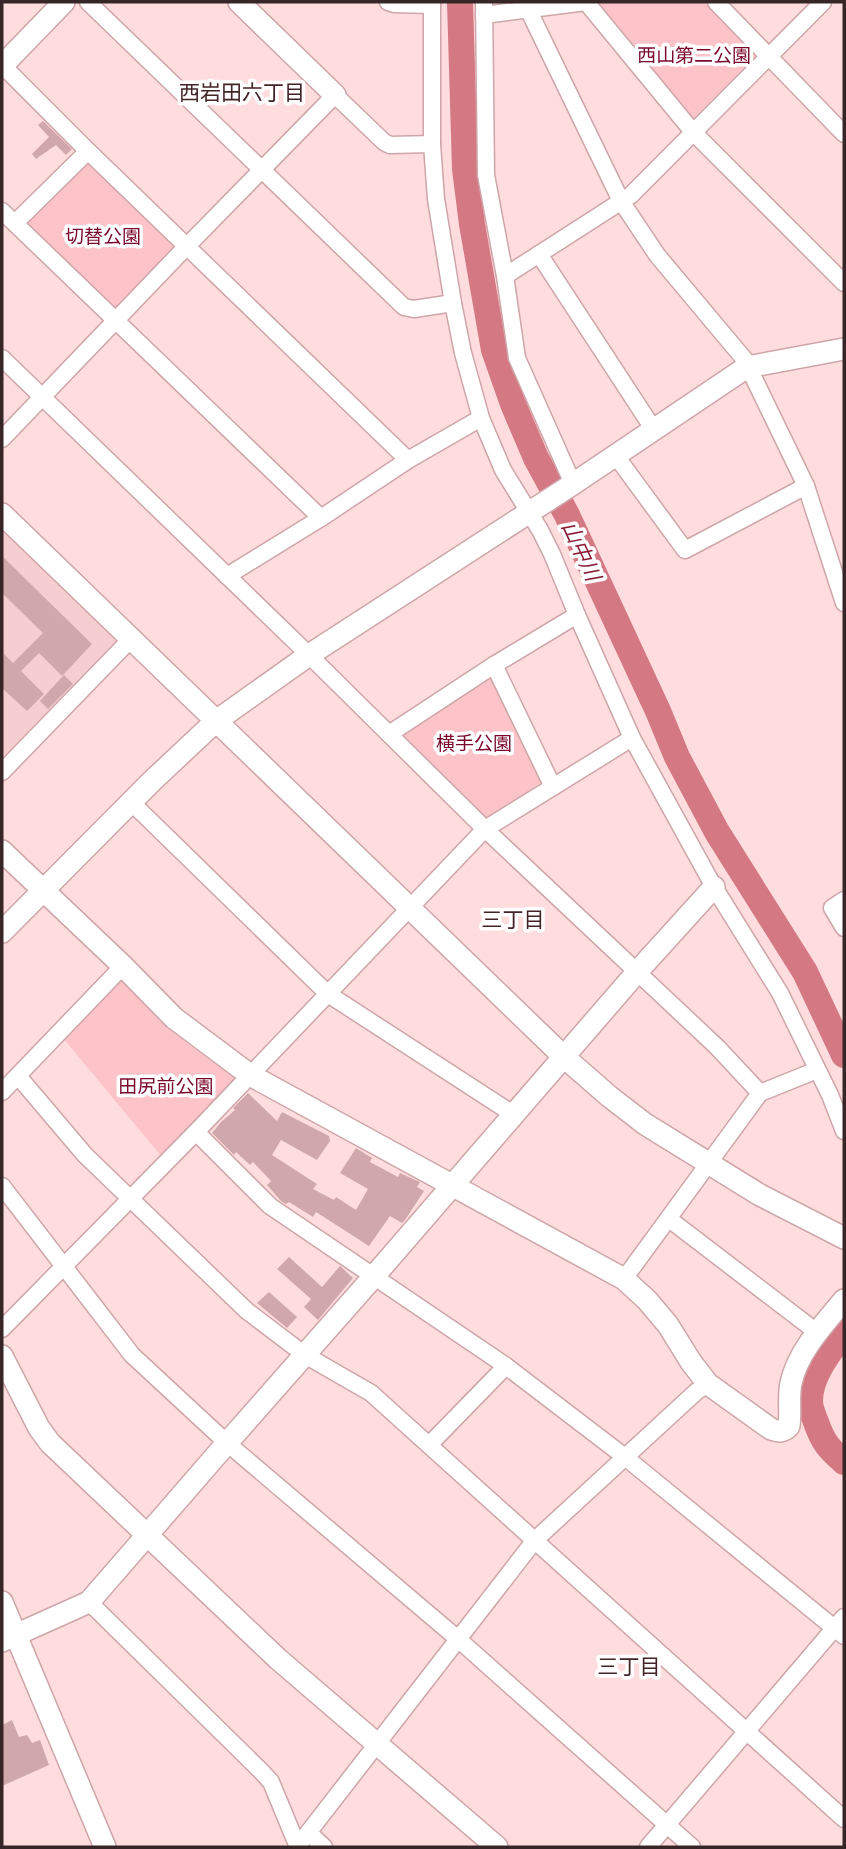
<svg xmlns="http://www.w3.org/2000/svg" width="846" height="1849" font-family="'DejaVu Sans','Noto Sans JP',sans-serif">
  <rect width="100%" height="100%" fill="#ffdddf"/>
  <path fill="#f6ced1" d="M2 526 120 639 2 764Z"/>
  <g fill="#fcc3c8">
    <path d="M593 2H704L756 55 691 121Z"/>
    <path d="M93 162 180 246 116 312 26 226V222L87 163Z"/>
    <path d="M491 676 543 781 484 821 403 734Z"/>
    <path d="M118 982H124L168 1027 191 1046 236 1078V1082L162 1157 63 1038Z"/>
  </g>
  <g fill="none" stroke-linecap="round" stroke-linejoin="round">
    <g stroke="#d47983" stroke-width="26">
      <path d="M460 2 465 169 472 224 494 350 513 404 536 458 567 515 658 711 677 757 717 832 805 972 844 1055"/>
      <path d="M844 1332C830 1352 810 1375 810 1401 810 1408 813 1415 816 1422 823 1442 828 1448 844 1462"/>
    </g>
  </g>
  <g fill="#d0a8ab">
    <path d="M43 121 72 149 66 155 56 145 36 159 32 154 49 137 38 125Z"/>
    <path d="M2 556 92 644 62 676 39 653 21 671 44 694 27 711 3 689 2 690V652L13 663 43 633 2 593Z"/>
    <path d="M64 675 73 684 48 709 40 701Z"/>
    <path d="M248 1093 277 1121 282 1112 329 1136 330 1141 317 1160 281 1140 272 1155 317 1184 313 1189 334 1200 336 1197 356 1210 368 1189 340 1173 356 1148 372 1158 370 1162 398 1177 400 1173 420 1182 417 1187 424 1191 405 1220 402 1223 390 1216 369 1246 316 1212 313 1217 289 1202 286 1204 281 1201 267 1185 271 1181 253 1162 250 1165 236 1152 234 1155 212 1133 221 1122 235 1110 233 1108Z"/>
    <path d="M289 1257 322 1287 340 1266 353 1278 318 1320 304 1307 311 1299 277 1269Z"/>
    <path d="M269 1292 297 1317 287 1328 257 1303Z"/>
    <path d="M12 1720 19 1737 27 1735 32 1743 40 1740 49 1765 2 1786V1725Z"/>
  </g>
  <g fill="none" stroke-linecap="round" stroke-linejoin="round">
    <defs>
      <g id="street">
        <path d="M88 2 404 307 414 309 453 303"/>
        <path d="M388 2 394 4 432 5"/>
        <path d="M432 2V144L436 199 453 303 463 353 481 418 503 470 540 530 552 554 577 615 632 738 714 887 780 993 830 1095 844 1131"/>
        <path d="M484 2 486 175 505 276 517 358 573 484"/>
        <path d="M586 2 693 132 844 283"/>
        <path d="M716 2 844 134"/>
        <path d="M528 9 621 201 657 255 745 360 806 486 844 603"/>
        <path d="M484 15 586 2"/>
        <path d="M2 65 88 151 408 460"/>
        <path d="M2 211 321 518"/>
        <path d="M15 223 88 151"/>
        <path d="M539 254 654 430"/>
        <path d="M505 276 631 195 823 2"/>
        <path d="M2 358 309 655 485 829 717 1047 760 1093"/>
        <path d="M2 439 187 246 335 95 384 142 390 145 432 144"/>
        <path d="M616 456 685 550 806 486"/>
        <path d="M227 576 321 518 408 460 481 418"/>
        <path d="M494 665 553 787"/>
        <path d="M389 734 494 665 577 615"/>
        <path d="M2 772 131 639"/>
        <path d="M131 802 328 994 513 1114"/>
        <path d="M844 900 832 908 844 928"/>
        <path d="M18 1076 85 1155 247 1311 305 1355 371 1393 844 1819"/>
        <path d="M2 1092 123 966"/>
        <path d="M196 1132 270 1206 506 1366 625 1457 844 1636"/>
        <path d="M2 1186 132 1355 227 1443 458 1639 692 1847"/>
        <path d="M669 1219 818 1333"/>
        <path d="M624 1279 760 1093 817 1070"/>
        <path d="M2 1329 196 1132 485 829 632 738"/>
        <path d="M429 1445 506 1366"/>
        <path d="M89 1602 261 1771 271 1782 298 1847"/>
        <path d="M309 1833 324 1847"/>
        <path d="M297 1847 535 1540 697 1391 708 1384"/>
        <path d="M648 1847 844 1617"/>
      </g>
      <g id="secondary">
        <path d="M239 2 335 95"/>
        <path d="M2 66 64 2"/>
        <path d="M2 514 564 1057 610 1097 645 1124 760 1195 844 1238"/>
        <path d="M2 851 123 966 174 1018 250 1075 624 1279 647 1300 668 1325 691 1362 708 1384 771 1429C779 1432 783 1432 789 1426 791 1412 788 1397 791 1383 798 1351 824 1324 844 1300"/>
        <path d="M2 932 151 782 216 721 309 655 573 484 747 367 844 349"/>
        <path d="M2 1356 39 1428 50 1443 278 1659 497 1847"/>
        <path d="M2 1602 105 1847"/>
        <path d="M2 1641 89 1602 227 1443 375 1275 637 972 714 887"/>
      </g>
    </defs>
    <use href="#street" stroke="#cea5a8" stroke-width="19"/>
    <use href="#secondary" stroke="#cea5a8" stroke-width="24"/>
    <use href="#street" stroke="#fff" stroke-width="16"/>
    <use href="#secondary" stroke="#fff" stroke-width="21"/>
  </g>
  <g text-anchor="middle" stroke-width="7" stroke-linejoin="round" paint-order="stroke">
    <g font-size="19" fill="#7a0629" stroke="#fff">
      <text x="694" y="62">西山第二公園</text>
      <text x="103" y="243">切替公園</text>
      <text x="474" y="750">横手公園</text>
      <text x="166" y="1093">田尻前公園</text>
    </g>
    <g font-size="21" fill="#422326" stroke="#fff">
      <text x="242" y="100">西岩田六丁目</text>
      <text x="513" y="927">三丁目</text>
      <text x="629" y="1674">三丁目</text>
    </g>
    <g font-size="21" font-style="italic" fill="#881a34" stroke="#fff">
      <text transform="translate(581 551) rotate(65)" y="7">山中川</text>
    </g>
  </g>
  <rect width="846" height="1849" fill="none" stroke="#362627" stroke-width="7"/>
</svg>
